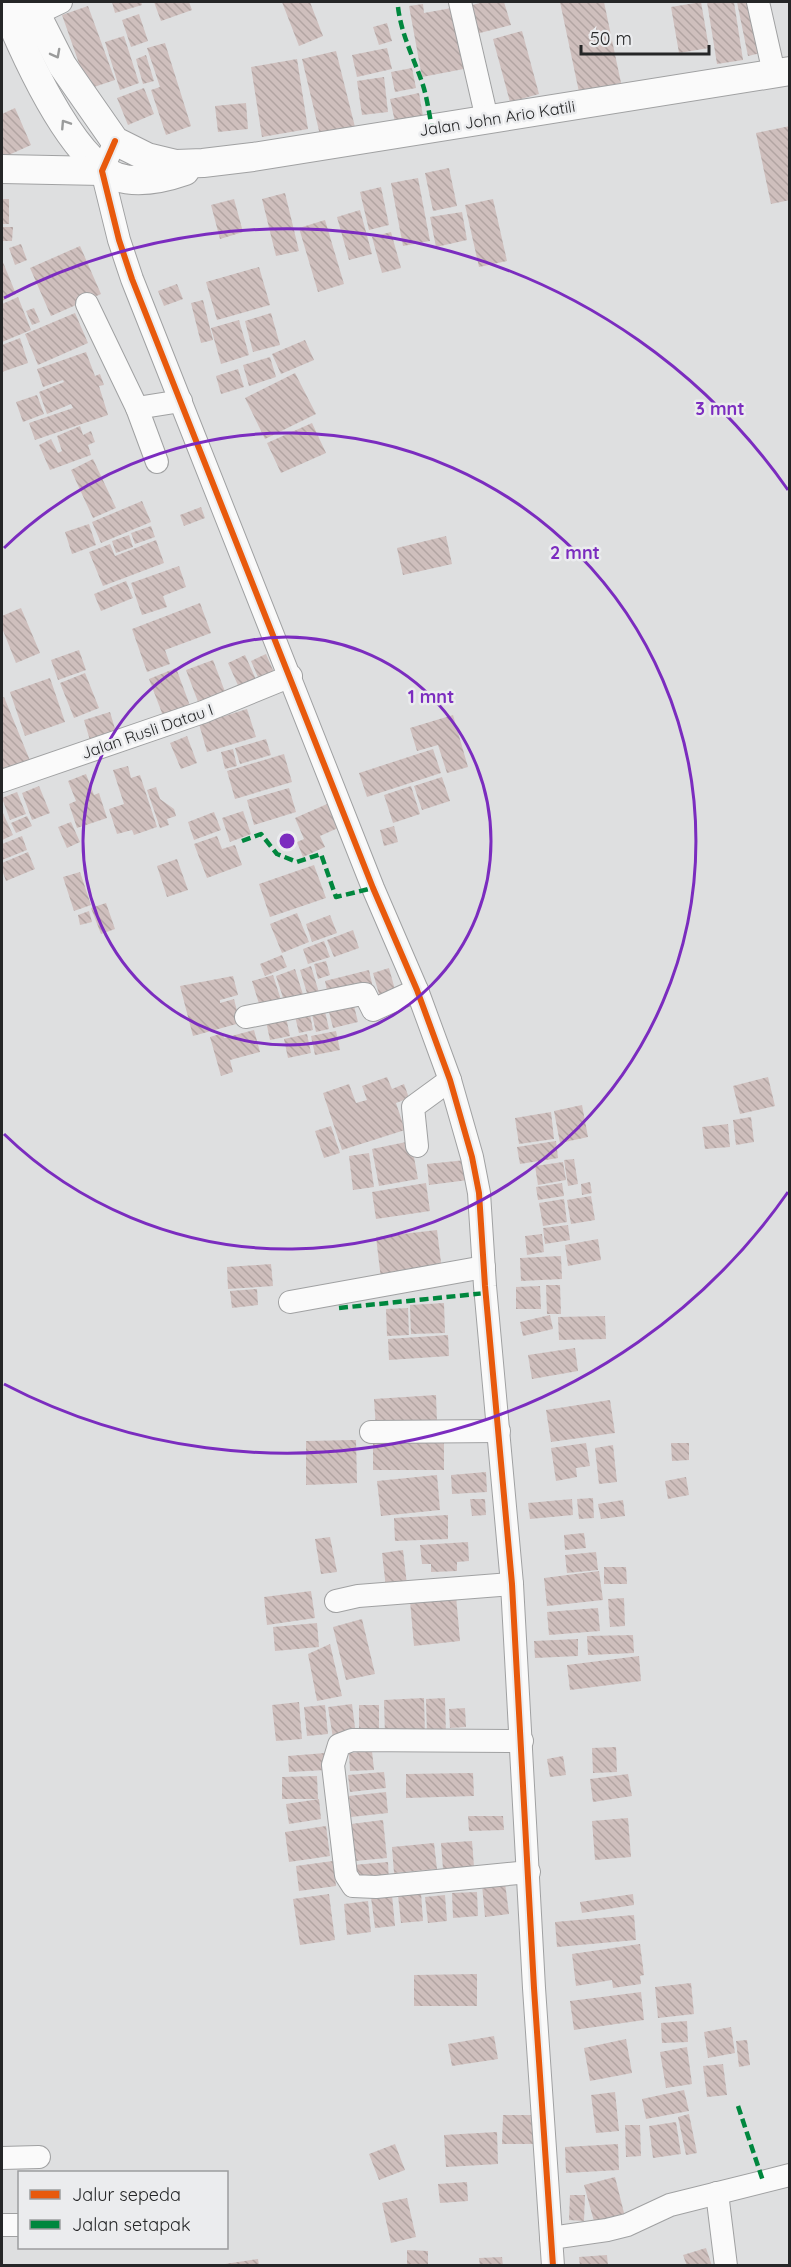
<svg xmlns="http://www.w3.org/2000/svg" width="791" height="2267" font-family="Quicksand,sans-serif">
  <defs>
    <pattern id="building-back-hatch" width="6" height="6" patternUnits="userSpaceOnUse" patternTransform="scale(1.5)"><rect width="6" height="6" fill="#cfbfbd"/><path d="M-1 5l2 2M0 0l6 6M5-1l2 2" fill="none" stroke="#b2a4a2"/></pattern>
  </defs>
  <rect width="100%" height="100%" fill="#dedfe0"/>
  <g fill="url(#building-back-hatch)">
    <path d="M112 2H141L142 5 115 13Z"/>
    <path d="M154 2H189L192 10 161 21Z"/>
    <path d="M282 2H310L323 36 299 46Z"/>
    <path d="M484 2H504L511 25 476 34 468 6Z"/>
    <path d="M560 2H604L621 83 579 92Z"/>
    <path d="M701 2 709 48 679 53 671 7Z"/>
    <path d="M707 2H734L743 60 717 64Z"/>
    <path d="M737 2H751L761 53 748 56Z"/>
    <path d="M423 4 424 13 457 7 469 68 422 77 409 6Z"/>
    <path d="M88 6 115 80 88 89 62 15Z"/>
    <path d="M139 14 148 41 131 47 122 20Z"/>
    <path d="M387 23 392 41 379 45 373 27Z"/>
    <path d="M522 31 539 94 510 102 493 39Z"/>
    <path d="M124 36 139 83 120 90 105 42Z"/>
    <path d="M165 43 191 126 166 135 151 90 160 87 147 48Z"/>
    <path d="M387 48 392 69 357 77 352 55Z"/>
    <path d="M336 51 355 127 320 135 302 59Z"/>
    <path d="M146 55 154 81 143 84 136 59Z"/>
    <path d="M297 59 308 129 262 137 251 67Z"/>
    <path d="M412 68 416 88 395 92 391 72Z"/>
    <path d="M384 77 388 112 362 115 357 81Z"/>
    <path d="M144 88 154 114 128 125 117 98Z"/>
    <path d="M419 93 423 116 395 122 390 99Z"/>
    <path d="M246 103 248 129 218 132 215 106Z"/>
    <path d="M15 108 31 145 2 158V114Z"/>
    <path d="M790 126V200L771 204 756 133Z"/>
    <path d="M449 168 457 206 433 211 425 173Z"/>
    <path d="M418 178 430 241 403 246 391 183Z"/>
    <path d="M381 187 389 225 369 230 360 192Z"/>
    <path d="M285 193 299 251 276 256 262 199Z"/>
    <rect x="2" y="199" width="7" height="25"/>
    <path d="M234 199 243 232 220 239 211 205Z"/>
    <path d="M493 199 507 261 479 267 465 205Z"/>
    <path d="M360 210 372 254 349 260 337 217Z"/>
    <path d="M462 212 467 240 436 247 430 217Z"/>
    <path d="M325 220 344 284 318 292 299 228Z"/>
    <path d="M2 227H13L12 241H2Z"/>
    <path d="M391 232 401 268 382 273 372 237Z"/>
    <path d="M21 244 27 260 15 265 9 248Z"/>
    <path d="M80 246 101 294 51 316 30 268Z"/>
    <path d="M2 260 16 294 2 301Z"/>
    <path d="M259 267 270 305 217 320 206 282Z"/>
    <path d="M177 284 183 299 164 306 158 291Z"/>
    <path d="M18 297 31 330 2 342V304Z"/>
    <path d="M203 300 213 340 201 343 191 303Z"/>
    <path d="M34 308 40 322 32 325 26 311Z"/>
    <path d="M75 313 88 343 38 365 25 334Z"/>
    <path d="M271 313 280 345 253 352 245 321Z"/>
    <path d="M239 320 249 355 221 364 211 328Z"/>
    <path d="M20 338 28 363 2 372V345Z"/>
    <path d="M305 340 314 360 281 374 272 354Z"/>
    <path d="M86 352 95 376 100 374 104 385 99 386 108 415 35 440 29 423 73 408 71 404 47 414 39 392 64 382 63 380 43 387 37 369Z"/>
    <path d="M270 357 276 377 249 386 243 365Z"/>
    <path d="M238 369 244 387 221 394 216 376Z"/>
    <path d="M295 373 316 414 265 439 245 398Z"/>
    <path d="M37 395 44 414 23 422 16 402Z"/>
    <path d="M312 423 326 453 281 473 267 443Z"/>
    <path d="M80 426 83 435 91 431 95 442 88 445 91 455 50 470 39 445 51 439 58 453 62 451 57 436Z"/>
    <path d="M93 459 116 508 93 518 71 470Z"/>
    <path d="M142 501 151 522 101 543 92 522Z"/>
    <path d="M201 507 205 518 184 526 180 515Z"/>
    <path d="M89 524 96 545 72 554 65 532Z"/>
    <path d="M151 526 155 537 135 544 131 533Z"/>
    <path d="M129 535 133 547 116 553 112 541Z"/>
    <path d="M446 536 452 564 403 575 397 548Z"/>
    <path d="M156 540 164 563 103 586 89 552 110 544 115 556Z"/>
    <path d="M179 566 186 587 163 596 167 607 142 615 131 583Z"/>
    <path d="M126 581 133 598 101 611 94 594Z"/>
    <path d="M200 603 211 633 165 650 170 664 147 672 132 629Z"/>
    <path d="M21 608 40 653 16 663 2 628V616Z"/>
    <path d="M79 650 86 670 58 680 51 660Z"/>
    <path d="M266 654 276 677 261 684 251 661Z"/>
    <path d="M245 655 258 684 241 692 228 663Z"/>
    <path d="M213 660 227 697 200 707 186 670Z"/>
    <path d="M176 668 192 711 165 721 149 679Z"/>
    <path d="M85 673 99 708 74 718 60 683Z"/>
    <path d="M50 678 65 722 25 736 10 692Z"/>
    <path d="M4 697 31 763 2 772V698Z"/>
    <path d="M247 709 256 737 207 752 199 724Z"/>
    <path d="M110 712 118 739 92 747 84 720Z"/>
    <path d="M453 715 468 767 447 773 438 745 417 751 410 728Z"/>
    <path d="M187 736 197 763 181 769 170 743Z"/>
    <path d="M266 739 271 755 240 764 235 748Z"/>
    <path d="M233 749 237 766 225 769 221 752Z"/>
    <path d="M433 749 441 773 367 797 359 773Z"/>
    <path d="M284 754 292 782 235 799 227 771Z"/>
    <path d="M128 766 131 778 140 775 157 827 134 835 132 830 117 834 109 809 124 804 113 770Z"/>
    <path d="M86 774 94 795 99 793 107 818 77 828 69 804 76 801 68 781Z"/>
    <path d="M442 777 450 801 422 810 414 786Z"/>
    <path d="M39 786 50 813 32 820 22 793Z"/>
    <path d="M411 786 420 814 393 823 384 795Z"/>
    <path d="M156 787 160 799 174 809 176 816 167 819 169 825 160 828 147 790Z"/>
    <path d="M289 788 296 812 254 825 247 800Z"/>
    <path d="M17 792 26 814 10 820 2 798Z"/>
    <path d="M327 804 338 828 320 836 325 847 303 857 297 842 304 839 295 818Z"/>
    <path d="M2 811 13 835 2 840Z"/>
    <path d="M243 811 251 834 230 842 222 818Z"/>
    <path d="M214 812 221 830 194 840 188 822Z"/>
    <path d="M27 816 32 826 16 833 11 823Z"/>
    <path d="M71 822 80 842 67 848 58 827Z"/>
    <path d="M394 826 398 842 384 846 380 830Z"/>
    <path d="M22 836 27 850 2 860V844Z"/>
    <path d="M217 836 222 849 235 845 242 865 207 878 194 844Z"/>
    <path d="M28 852 35 869 6 881 2 870V863Z"/>
    <path d="M177 859 188 890 167 897 157 866Z"/>
    <path d="M314 865 326 898 270 917 259 884Z"/>
    <path d="M80 872 91 905 74 911 63 877Z"/>
    <path d="M106 903 115 929 101 934 91 908Z"/>
    <path d="M89 911 92 922 80 925 78 915Z"/>
    <path d="M297 913 309 942 282 953 270 924Z"/>
    <path d="M330 915 337 933 312 942 306 924Z"/>
    <path d="M353 930 359 948 334 957 327 940Z"/>
    <path d="M324 941 330 957 308 964 303 949Z"/>
    <path d="M282 955 287 967 265 976 260 964Z"/>
    <path d="M326 961 330 975 318 979 314 964Z"/>
    <path d="M311 966 320 996 309 1000 300 970Z"/>
    <path d="M389 968 397 997 381 1001 373 973Z"/>
    <path d="M295 969 305 1001 286 1007 276 976Z"/>
    <path d="M369 970 373 988 329 999 325 981Z"/>
    <path d="M273 975 282 1003 261 1010 252 981Z"/>
    <path d="M233 976 238 995 220 1000V1003L234 999 240 1023 193 1036 180 986Z"/>
    <path d="M353 1002 358 1022 333 1028 328 1008Z"/>
    <path d="M324 1007 329 1029 316 1032 311 1010Z"/>
    <path d="M309 1009 313 1030 299 1033 294 1012Z"/>
    <path d="M286 1017 290 1036 270 1040 266 1021Z"/>
    <path d="M254 1030 260 1052 230 1060 233 1072 221 1076 210 1037 223 1033 224 1038Z"/>
    <path d="M336 1031 340 1050 315 1055 311 1036Z"/>
    <path d="M307 1034 311 1053 288 1058 284 1039Z"/>
    <path d="M387 1077 392 1089 404 1084 409 1098 396 1103 405 1130 342 1150 323 1093 349 1084 356 1103 367 1100 362 1086Z"/>
    <path d="M768 1077 775 1106 740 1114 733 1086Z"/>
    <path d="M582 1105 588 1137 560 1143 554 1111Z"/>
    <path d="M551 1112 554 1139 519 1144 515 1118Z"/>
    <path d="M751 1117 754 1142 736 1145 733 1120Z"/>
    <path d="M728 1124 730 1147 705 1149 702 1127Z"/>
    <path d="M331 1126 340 1153 324 1158 315 1131Z"/>
    <path d="M411 1141 418 1179 379 1186 372 1149Z"/>
    <path d="M556 1141 558 1158 520 1164 517 1147Z"/>
    <path d="M369 1153 374 1187 353 1190 349 1156Z"/>
    <path d="M574 1159 578 1184 568 1186 564 1160Z"/>
    <path d="M466 1160 468 1180 429 1185 427 1164Z"/>
    <path d="M563 1162 566 1180 538 1185 535 1166Z"/>
    <path d="M590 1182 592 1193 582 1195 581 1184Z"/>
    <path d="M426 1183 430 1211 376 1219 372 1192Z"/>
    <path d="M562 1183 564 1196 538 1200 536 1187Z"/>
    <path d="M591 1196 595 1220 571 1224 567 1200Z"/>
    <path d="M564 1199 567 1222 543 1226 539 1203Z"/>
    <path d="M568 1225 570 1240 545 1244 543 1228Z"/>
    <path d="M437 1230 442 1271 381 1279 376 1237Z"/>
    <path d="M542 1234 544 1252 527 1255 525 1236Z"/>
    <path d="M598 1239 601 1260 568 1266 565 1245Z"/>
    <path d="M561 1256 562 1279 521 1281 520 1258Z"/>
    <path d="M271 1264 273 1286 228 1289 227 1267Z"/>
    <path d="M546 1285H560L561 1314H547Z"/>
    <path d="M540 1286 541 1309H516V1287Z"/>
    <path d="M257 1289 258 1305 232 1308 230 1291Z"/>
    <path d="M444 1303 445 1333 411 1334 410 1305Z"/>
    <path d="M408 1308 409 1335 387 1336 386 1309Z"/>
    <path d="M550 1315 553 1329 523 1336 520 1322Z"/>
    <path d="M605 1316 606 1339 559 1340 558 1317Z"/>
    <path d="M448 1335 449 1356 389 1360 388 1339Z"/>
    <path d="M575 1348 578 1371 532 1379 528 1355Z"/>
    <path d="M436 1395 437 1423 376 1428 374 1399Z"/>
    <path d="M610 1400 615 1433 551 1442 546 1410Z"/>
    <rect x="373" y="1435" width="71" height="35"/>
    <path d="M356 1440 357 1483 306 1485V1441Z"/>
    <path d="M586 1443 590 1466 576 1468 577 1477 556 1481 551 1448Z"/>
    <path d="M671 1443H689V1460L672 1461Z"/>
    <path d="M613 1445 617 1482 599 1484 595 1448Z"/>
    <path d="M486 1472 487 1492 452 1494 451 1475Z"/>
    <path d="M437 1475 440 1510 381 1516 377 1481Z"/>
    <path d="M686 1477 689 1495 668 1499 665 1481Z"/>
    <path d="M593 1498 594 1518 579 1519 577 1499Z"/>
    <path d="M470 1499H485L486 1515 472 1516Z"/>
    <path d="M572 1499 573 1515 530 1519 528 1503Z"/>
    <path d="M623 1500 625 1516 601 1519 598 1504Z"/>
    <path d="M448 1515V1539L395 1541 394 1518Z"/>
    <path d="M584 1533 586 1548 565 1550 564 1535Z"/>
    <path d="M330 1537 337 1572 321 1574 315 1539Z"/>
    <path d="M468 1542 469 1561 457 1562V1571L431 1572V1564H422L420 1545Z"/>
    <path d="M403 1550 407 1585 386 1588 382 1553Z"/>
    <path d="M596 1552 598 1570 567 1573 565 1555Z"/>
    <path d="M604 1567H626L627 1584H604Z"/>
    <path d="M599 1571 603 1600 547 1606 544 1578Z"/>
    <path d="M311 1591 315 1618 267 1625 264 1597Z"/>
    <path d="M456 1596 460 1641 414 1646 410 1601Z"/>
    <path d="M624 1598 625 1626 610 1627 608 1599Z"/>
    <path d="M598 1608 600 1631 549 1635 547 1612Z"/>
    <path d="M362 1619 375 1674 346 1680 333 1627Z"/>
    <path d="M317 1623 319 1647 275 1651 273 1627Z"/>
    <path d="M633 1635 634 1653 588 1655 587 1636Z"/>
    <path d="M578 1639V1656L535 1658 534 1641Z"/>
    <path d="M330 1644 342 1696 317 1701 308 1654Z"/>
    <path d="M639 1656 641 1681 570 1690 567 1665Z"/>
    <path d="M424 1698 425 1734 385 1735 384 1700Z"/>
    <path d="M445 1698 446 1735H427L426 1699Z"/>
    <path d="M299 1702 302 1739 276 1741 272 1705Z"/>
    <path d="M352 1704 356 1735 333 1738 328 1707Z"/>
    <path d="M325 1705 328 1734 307 1736 304 1707Z"/>
    <rect x="359" y="1705" width="20" height="28"/>
    <path d="M465 1708 466 1727 450 1728 449 1709Z"/>
    <path d="M616 1747 617 1772 593 1773 592 1748Z"/>
    <path d="M372 1751 374 1770 350 1771 349 1753Z"/>
    <path d="M325 1753 326 1770 289 1772 288 1756Z"/>
    <path d="M563 1756 566 1775 550 1777 547 1759Z"/>
    <path d="M384 1772 386 1788 350 1792 348 1775Z"/>
    <path d="M473 1773 474 1796 406 1798V1774Z"/>
    <path d="M628 1774 632 1796 593 1802 590 1779Z"/>
    <path d="M317 1776 318 1799H282V1777Z"/>
    <path d="M386 1792 388 1813 351 1817 349 1796Z"/>
    <path d="M319 1799 321 1819 289 1824 286 1804Z"/>
    <path d="M468 1816H503L504 1830 469 1831Z"/>
    <path d="M628 1818 631 1857 595 1860 592 1821Z"/>
    <path d="M383 1820 387 1858 355 1861 351 1824Z"/>
    <path d="M326 1826 330 1856 289 1862 285 1832Z"/>
    <path d="M472 1841 474 1867 443 1869 441 1843Z"/>
    <path d="M434 1843 437 1869 394 1873 392 1847Z"/>
    <path d="M333 1861 336 1886 299 1891 296 1866Z"/>
    <path d="M388 1862 389 1881 354 1884 353 1865Z"/>
    <path d="M505 1883 509 1914 485 1917 482 1885Z"/>
    <path d="M477 1892 478 1916 453 1918 452 1893Z"/>
    <path d="M421 1893 423 1921 401 1923 398 1895Z"/>
    <path d="M329 1894 335 1940 300 1945 293 1899Z"/>
    <path d="M633 1894 634 1905 582 1913 580 1902Z"/>
    <path d="M392 1895 395 1926 375 1928 371 1897Z"/>
    <path d="M445 1895 447 1921 428 1923 425 1897Z"/>
    <path d="M368 1901 371 1932 347 1935 344 1904Z"/>
    <path d="M634 1915 636 1940 557 1947 555 1922Z"/>
    <path d="M640 1944 644 1975 640 1976 641 1984 613 1988 612 1980 576 1986 572 1954Z"/>
    <path d="M477 1974V2006H414V1975Z"/>
    <path d="M691 1983 694 2014 658 2018 655 1987Z"/>
    <path d="M641 1992 644 2020 574 2030 570 2001Z"/>
    <path d="M687 2021 688 2042 662 2043 661 2023Z"/>
    <path d="M731 2027 735 2053 708 2058 704 2032Z"/>
    <path d="M494 2036 498 2059 452 2066 448 2044Z"/>
    <path d="M626 2039 632 2073 590 2081 584 2048Z"/>
    <path d="M747 2040 750 2065 739 2067 736 2041Z"/>
    <path d="M687 2047 692 2084 666 2088 660 2052Z"/>
    <path d="M723 2064 727 2095 707 2097 703 2066Z"/>
    <path d="M684 2090 689 2111 646 2119 642 2099Z"/>
    <path d="M615 2092 619 2131 596 2133 591 2095Z"/>
    <path d="M689 2114 697 2153 686 2155 678 2117Z"/>
    <path d="M503 2115H538V2144H502Z"/>
    <path d="M676 2122 681 2154 653 2158 649 2126Z"/>
    <path d="M625 2125H640L641 2156 626 2157Z"/>
    <path d="M497 2132 498 2164 446 2167 444 2135Z"/>
    <path d="M395 2144 405 2170 379 2180 369 2154Z"/>
    <path d="M618 2144 619 2170 566 2173 565 2147Z"/>
    <path d="M615 2177 625 2217 595 2225 584 2185Z"/>
    <path d="M467 2182 468 2201 440 2203 438 2184Z"/>
    <path d="M570 2195H585L584 2221 569 2220Z"/>
    <path d="M407 2198 416 2237 391 2243 382 2203Z"/>
    <path d="M706 2248 712 2266H687L683 2255Z"/>
    <path d="M407 2250 428 2251V2266H407Z"/>
    <path d="M607 2255 608 2266H580L579 2257Z"/>
    <path d="M502 2257 503 2266H480L479 2258Z"/>
    <path d="M258 2259 259 2266H225V2264Z"/>
  </g>
  <g fill="none" stroke-linecap="round" stroke-linejoin="round">
    <defs>
      <g id="minor">
        <path d="M460 2 487 119"/>
        <path d="M758 2 774 73"/>
        <path d="M36 14 61 2"/>
        <path d="M115 141 102 171 119 240 132 279 373 888 417 990 450 1080 472 1157 479 1193 485 1286 512 1584 534 1988 553 2266"/>
        <path d="M87 304 137 408 157 462"/>
        <path d="M137 408 181 401"/>
        <path d="M2 781 203 712 291 676"/>
        <path d="M246 1017 362 994H365L373 1010 417 990"/>
        <path d="M417 1146 413 1107 450 1080"/>
        <path d="M290 1302 484 1267"/>
        <path d="M371 1432 499 1431"/>
        <path d="M336 1601 358 1596 512 1584"/>
        <path d="M522 1741 352 1740 339 1745 333 1765 346 1875 353 1886 376 1887 529 1872"/>
        <path d="M2 2158 39 2157"/>
        <path d="M717 2193 726 2266"/>
        <path d="M2 2225H20"/>
        <path d="M551 2238 607 2230 627 2225 670 2205 790 2175"/>
      </g>
      <g id="major">
        <path d="M3 2C21 46 70 160 117 177 138 184 165 178 185 171"/>
        <path d="M30 2 62 65 115 141 147 157 176 164 203 163 253 157 790 71"/>
        <path d="M2 169 102 171"/>
      </g>
    </defs>
    <use href="#minor" stroke="#a0a1a2" stroke-width="24"/>
    <use href="#major" stroke="#a0a1a2" stroke-width="30"/>
    <use href="#minor" stroke="#fafafa" stroke-width="22"/>
    <use href="#major" stroke="#fafafa" stroke-width="28"/>
    <g stroke="#00873e" stroke-width="4.5" stroke-dasharray="9 4.5" stroke-linecap="butt">
      <path d="M398 7C401 33 413 57 422 82 427 97 429 113 432 128"/>
      <path d="M242 841 261 834 277 854 297 862 321 854 336 897 373 888"/>
      <path d="M339 1308 486 1293"/>
      <path d="M738 2106 763 2181"/>
    </g>
    <defs>
      <path id="cycleway" d="M115 141 102 171 119 240 132 279 373 888 417 990 450 1080 472 1157 479 1193 485 1286 512 1584 534 1988 553 2266"/>
    </defs>
    <use href="#cycleway" stroke="#ebecee" stroke-width="10"/>
    <use href="#cycleway" stroke="#e8590c" stroke-width="6"/>
  </g>
  <defs><path id="oneway-chevron" d="M-2-3.5L2.5 0L-2 3.5" fill="none" stroke-width="1.6" stroke-linecap="round" stroke-linejoin="round" transform="scale(1.5)"/></defs>
  <g stroke="#9a9b9b">
    <use href="#oneway-chevron" transform="translate(56 54) rotate(62)"/>
    <use href="#oneway-chevron" transform="translate(65 124) rotate(-123)"/>
  </g>
  <g fill="none" stroke="#7b2cbf" stroke-width="3">
    <circle cx="287" cy="841" r="204"/>
    <path d="M4 548A408 408 0 1 1 4 1134"/>
    <path d="M788 1192A612 612 0 0 1 4 1384M4 298A612 612 0 0 1 788 490"/>
  </g>
  <g text-anchor="middle" stroke-width="5" stroke-linejoin="round" paint-order="stroke">
    <g font-size="16" fill="#252627" stroke="#ebecee">
      <text transform="translate(497 118) rotate(-9)" y="6">Jalan John Ario Katili</text>
      <text transform="translate(147 731) rotate(-19)" y="6">Jalan Rusli Datau I</text>
    </g>
  </g>
  <circle cx="287" cy="841" r="9" fill="#7b2cbf" stroke="#ebecee" stroke-width="3"/>
  <g font-size="18" text-anchor="middle" font-weight="bold" fill="#7b2cbf" stroke="#ebecee" stroke-width="5" stroke-linejoin="round" paint-order="stroke">
    <text x="720" y="415">3 mnt</text>
    <text x="575" y="559">2 mnt</text>
    <text x="431" y="703">1 mnt</text>
  </g>
  <rect width="791" height="2267" fill="none" stroke="#252627" stroke-width="6"/>
  <rect x="18" y="2171" width="210" height="78" fill="#ebecee" stroke="#9c9d9e" stroke-width="1.5"/>
  <rect x="30" y="2190" width="30" height="9" fill="#e8590c" stroke="#9c9d9e" stroke-width="1.5"/>
  <text x="72" y="2201" font-size="18" fill="#252627">Jalur sepeda</text>
  <rect x="30" y="2220" width="30" height="9" fill="#00873e" stroke="#9c9d9e" stroke-width="1.5"/>
  <text x="72" y="2231" font-size="18" fill="#252627">Jalan setapak</text>
  <path d="M581 45v9h128v-9" fill="none" stroke="#252627" stroke-width="3"/>
  <text x="590" y="45" font-size="18" fill="#252627" stroke="#ebecee" stroke-width="4.5" paint-order="stroke">50 m</text>
</svg>
